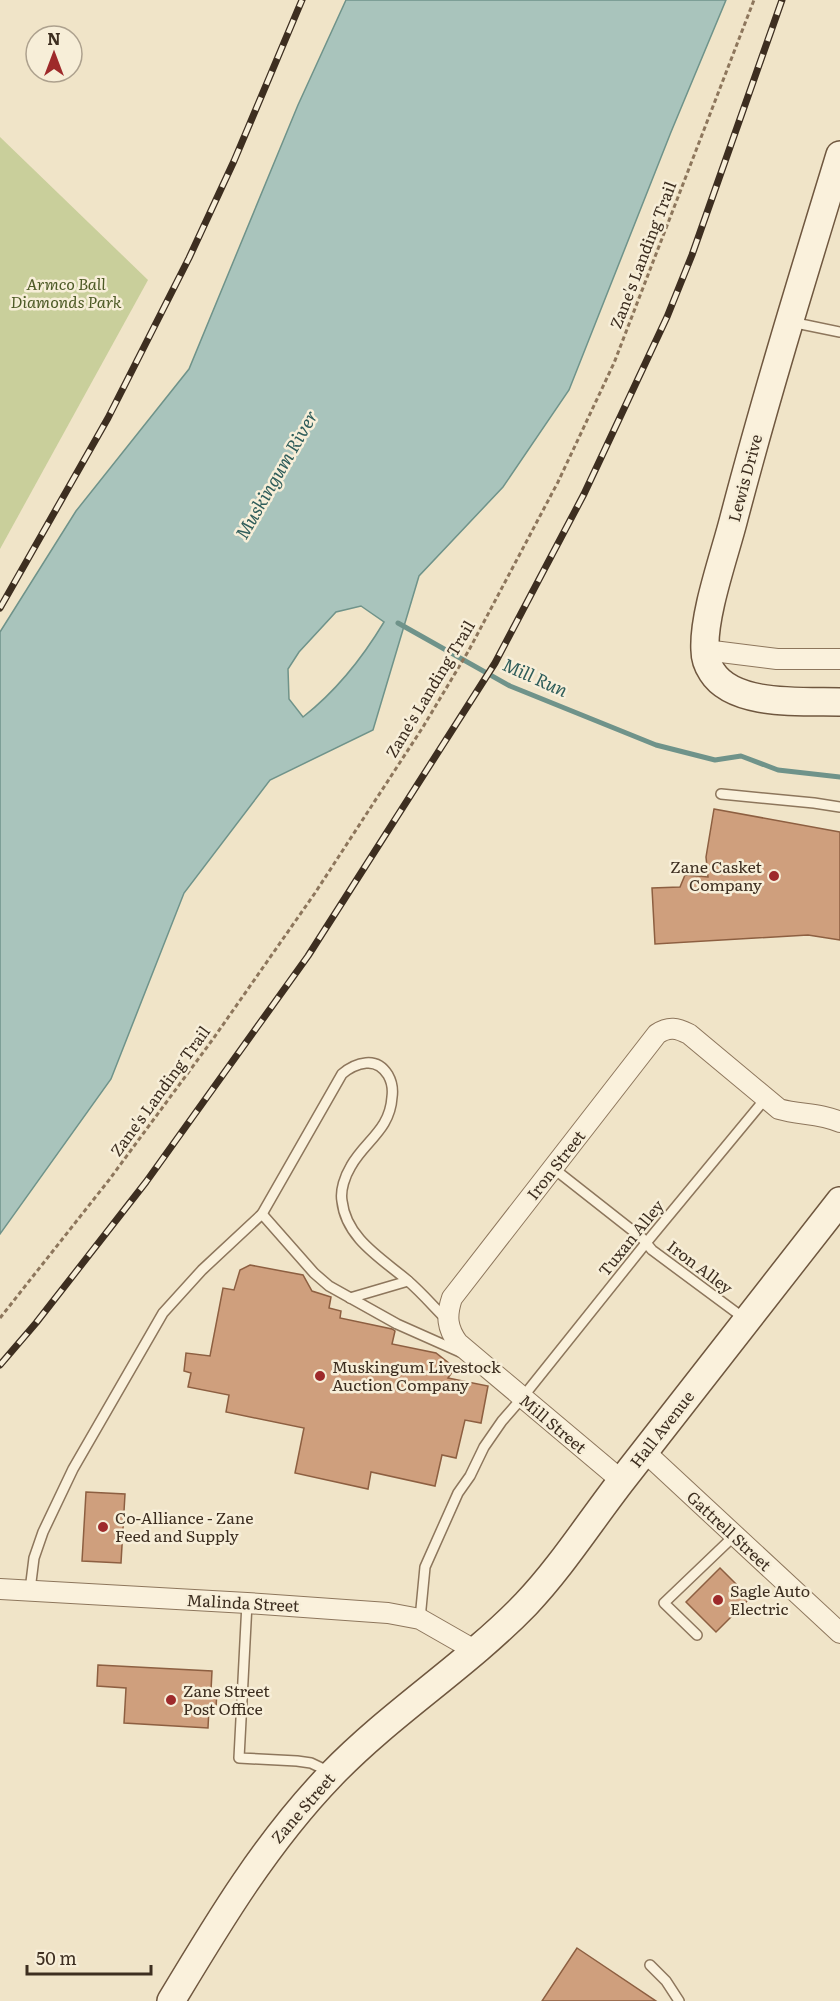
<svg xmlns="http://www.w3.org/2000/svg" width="840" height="2001" font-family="Literata,serif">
  <rect width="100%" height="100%" fill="#f0e4c8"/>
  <path fill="#c9cf9b" d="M0 137 148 280 0 549Z"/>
  <path fill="#a9c4bc" stroke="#6f938a" stroke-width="1.5" fill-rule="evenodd" d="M346 0H726L671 132 569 390 503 487 419 576 373 730 270 780 184 893 111 1079 0 1234V632L76 511 189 369 298 105ZM361 606 384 622C363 657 335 692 303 717L289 699 288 669 299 652 336 612Z"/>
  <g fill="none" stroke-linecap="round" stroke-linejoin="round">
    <path stroke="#6f938a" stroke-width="5" d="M398 623 510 686 656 745 715 760 741 756 778 770 840 777"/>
  </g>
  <g fill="#cf9f7d" stroke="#8d5f41" stroke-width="1.5">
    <path d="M714 809 840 832V940L808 935 655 944 652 888 680 887 685 875 708 877 706 857Z"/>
    <path d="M250 1265 303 1275 312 1291 331 1297 329 1308 341 1311 340 1318 392 1329 395 1331 392 1344 436 1353 455 1368 448 1378 488 1386 481 1423 465 1420 456 1458 442 1455 435 1486 371 1472 368 1489 295 1473 304 1428 226 1412 229 1395 188 1387 191 1373 184 1371 186 1353 210 1356 223 1288 234 1290 240 1270Z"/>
    <path d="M86 1492 125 1494 121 1563 82 1561Z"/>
    <path d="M720 1568 750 1598 716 1632 686 1602Z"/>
    <path d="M98 1665 212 1671 211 1691H217L216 1708H209L208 1728 124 1723 126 1688 97 1686Z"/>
    <path d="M577 1948 656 2001H542Z"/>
  </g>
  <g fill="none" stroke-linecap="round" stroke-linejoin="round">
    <defs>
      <g id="service">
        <path d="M791 322 840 332"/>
        <path d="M721 794 814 803 840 807"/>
        <path d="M553 1168 642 1238 652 1250 745 1319"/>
        <path d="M262 1214 314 1273 329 1286 397 1324 460 1352"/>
        <path d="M350 1298 408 1281"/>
        <path d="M30 1590 34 1558 43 1532 73 1469 163 1313 202 1270 262 1214 342 1074C349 1068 356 1064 366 1063 376 1062 383 1067 388 1075 392 1082 393 1090 392 1097 390 1130 365 1141 351 1166 345 1176 340 1190 342 1201 346 1238 381 1258 407 1280 421 1292 433 1306 446 1319"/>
        <path d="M247 1603 239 1758 297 1761 311 1763 330 1772"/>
        <path d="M420 1619 425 1567 458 1493 470 1476 484 1447 502 1421 522 1398 646 1243 765 1099"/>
        <path d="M697 1635 664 1603 734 1536"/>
        <path d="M650 1965 666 1981 679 2001"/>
      </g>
      <g id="minor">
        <path d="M705 650 777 659H840"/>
        <path d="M645 1452 840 1633"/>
        <path d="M622 1481 458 1343C447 1328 446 1316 452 1298L657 1034C669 1026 677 1028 689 1034L779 1109C799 1115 821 1113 840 1122"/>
        <path d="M0 1589 247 1603 388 1613 420 1619 476 1651"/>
      </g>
      <g id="secondary">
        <path d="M840 155C803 276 766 396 734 518 725 554 703 614 705 650 705 658 708 666 712 672 734 707 804 701 840 702"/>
        <path d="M171 2001C219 1921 267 1841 332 1774 392 1712 466 1666 526 1604 562 1566 591 1520 623 1479 695 1386 768 1294 840 1201"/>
      </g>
    </defs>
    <use href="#service" stroke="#8d765c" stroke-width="12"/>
    <use href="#minor" stroke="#8d765c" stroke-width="22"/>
    <use href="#secondary" stroke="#6f573f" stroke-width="30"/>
    <path stroke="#8d765c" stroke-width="3" stroke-dasharray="4.5 3" stroke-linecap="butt" d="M0 1318 109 1180 213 1039 315 893 423 727 469 650 558 482 614 363 754 0"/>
    <use href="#service" stroke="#faf1dc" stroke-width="9"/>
    <use href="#minor" stroke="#faf1dc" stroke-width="20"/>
    <use href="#secondary" stroke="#faf1dc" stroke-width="27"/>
    <defs>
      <g id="rail">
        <path d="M0 608 108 418 189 258 234 161 302 0"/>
        <path d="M0 1365 36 1323 146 1182 308 956 495 663 584 494 667 317 692 255 782 0"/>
      </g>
    </defs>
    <use href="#rail" stroke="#3d2e20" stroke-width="7"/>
    <use href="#rail" stroke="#f7eed8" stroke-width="4.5" stroke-dasharray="14" stroke-linecap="butt"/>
  </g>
  <g fill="#9e2a2b" stroke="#f7eed8" stroke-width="2">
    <circle cx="774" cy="876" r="6"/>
    <circle cx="320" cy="1376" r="6"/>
    <circle cx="103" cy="1527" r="6"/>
    <circle cx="718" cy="1600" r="6"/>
    <circle cx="171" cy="1700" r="6"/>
  </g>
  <g text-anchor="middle" stroke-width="5" stroke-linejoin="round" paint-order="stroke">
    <g font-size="16" fill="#3d2e20" stroke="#f7eed8">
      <text transform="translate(643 255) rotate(-69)" y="6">Zane's Landing Trail</text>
      <text transform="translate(745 478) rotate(-75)" y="6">Lewis Drive</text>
      <text transform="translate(430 689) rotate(-59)" y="6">Zane's Landing Trail</text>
      <text transform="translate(160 1091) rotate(-54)" y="6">Zane's Landing Trail</text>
      <text transform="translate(556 1165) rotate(-52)" y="6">Iron Street</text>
      <text transform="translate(631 1238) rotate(-51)" y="6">Tuxan Alley</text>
      <text transform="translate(700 1267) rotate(37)" y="6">Iron Alley</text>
      <text transform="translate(553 1424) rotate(40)" y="6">Mill Street</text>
      <text transform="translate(662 1429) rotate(-52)" y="6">Hall Avenue</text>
      <text transform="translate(729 1531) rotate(43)" y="6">Gattrell Street</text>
      <text transform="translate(243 1603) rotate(3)" y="6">Malinda Street</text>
      <text transform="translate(303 1808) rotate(-49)" y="6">Zane Street</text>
    </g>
    <g font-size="16" font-style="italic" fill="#4d5a26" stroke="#f7eed8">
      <text x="66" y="290">Armco Ball<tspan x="66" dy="18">Diamonds Park</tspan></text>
    </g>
    <g font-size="16" fill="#3d2e20" stroke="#f7eed8" text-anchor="start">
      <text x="762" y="873" text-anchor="end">Zane Casket<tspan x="762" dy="18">Company</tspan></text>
      <text x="332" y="1373">Muskingum Livestock<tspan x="332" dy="18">Auction Company</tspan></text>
      <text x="115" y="1524">Co-Alliance - Zane<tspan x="115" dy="18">Feed and Supply</tspan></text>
      <text x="730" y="1597">Sagle Auto<tspan x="730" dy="18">Electric</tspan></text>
      <text x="183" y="1697">Zane Street<tspan x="183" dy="18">Post Office</tspan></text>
    </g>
    <g font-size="18" font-style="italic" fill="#2f5d5a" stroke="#f7eed8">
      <text transform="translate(277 475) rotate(-60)" y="6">Muskingum River</text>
      <text transform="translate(535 678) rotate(24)" y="6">Mill Run</text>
    </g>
  </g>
  <g transform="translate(54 54)"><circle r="28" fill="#f7eed8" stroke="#ada18e" stroke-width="1.5"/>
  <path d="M0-4.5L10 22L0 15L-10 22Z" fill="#9e2a2b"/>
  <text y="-9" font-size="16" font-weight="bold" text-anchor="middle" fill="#3d2e20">N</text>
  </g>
  <path d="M27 1965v9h124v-9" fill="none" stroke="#3d2e20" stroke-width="3"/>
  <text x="36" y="1965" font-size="18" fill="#3d2e20" stroke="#f7eed8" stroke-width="4.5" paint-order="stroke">50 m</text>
</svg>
